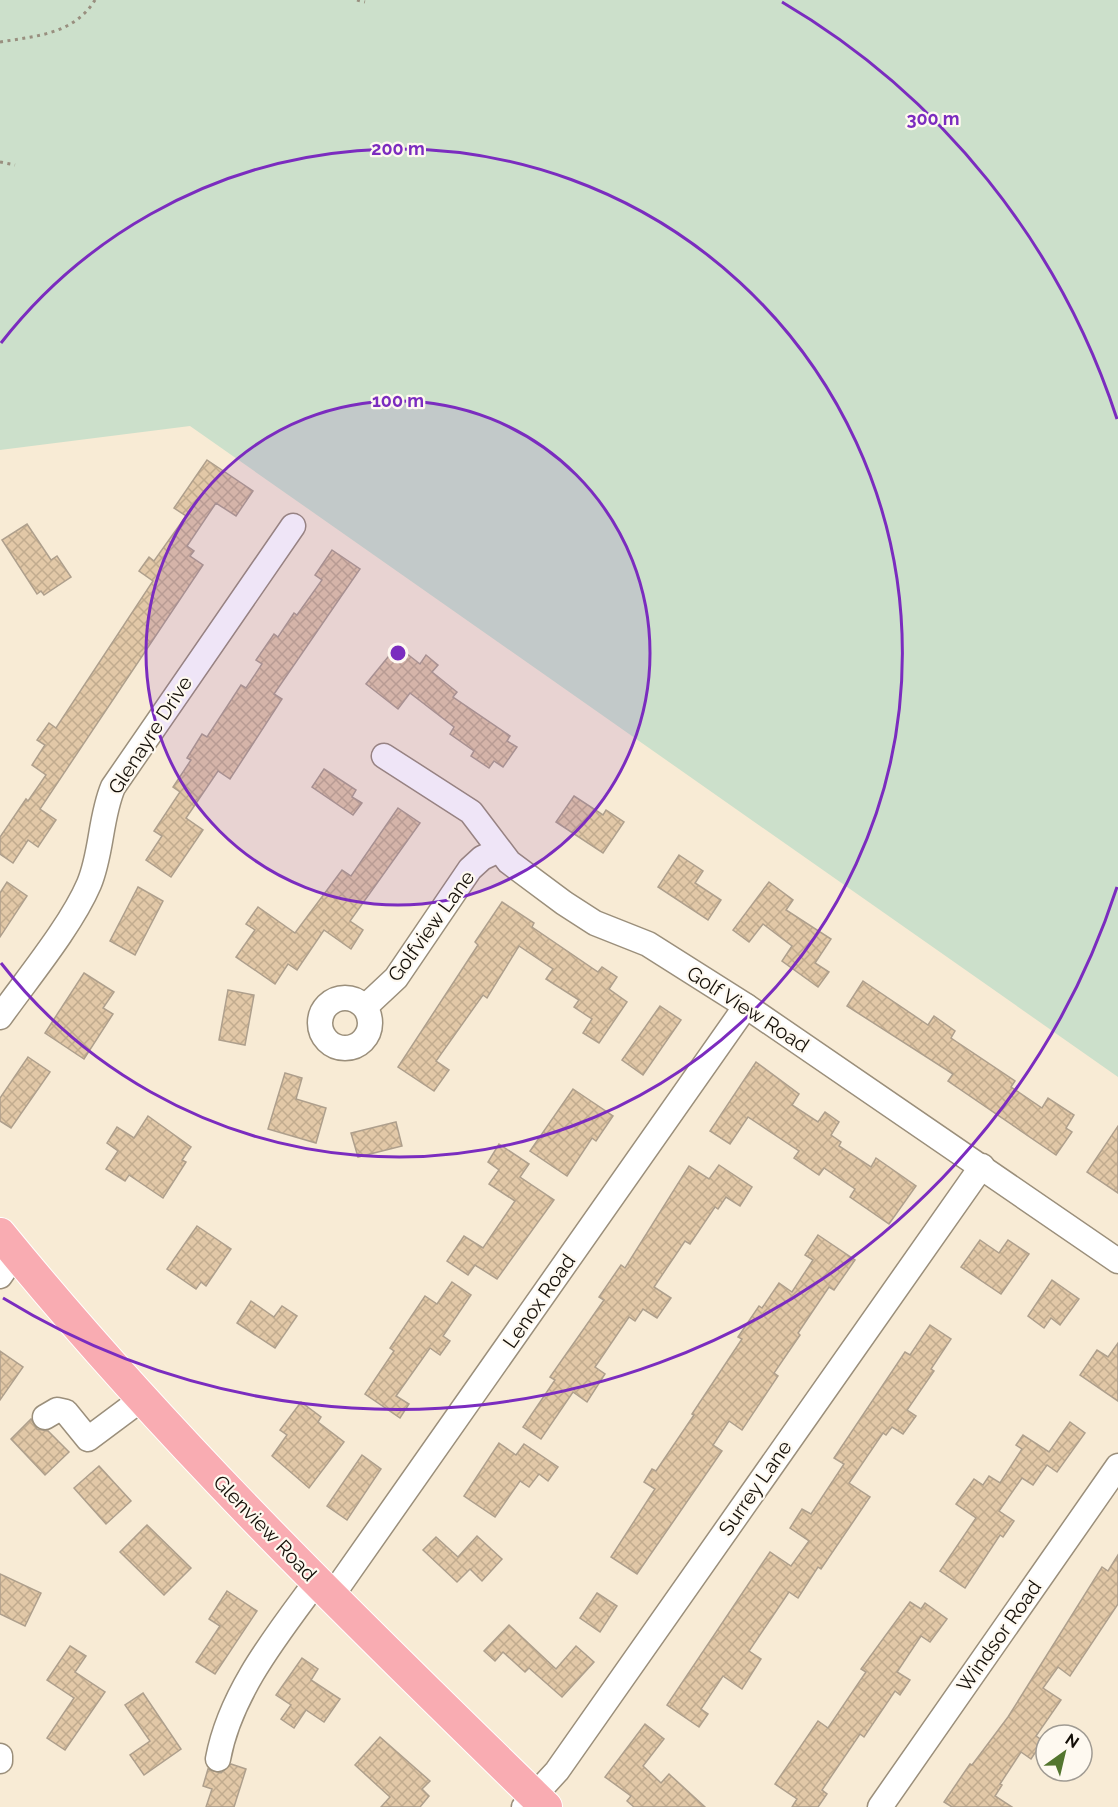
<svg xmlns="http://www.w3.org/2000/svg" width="1118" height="1807" font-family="Raleway,sans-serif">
  <defs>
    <pattern id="building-cross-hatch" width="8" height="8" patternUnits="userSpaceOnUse" patternTransform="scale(1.5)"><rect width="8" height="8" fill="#e2c8a7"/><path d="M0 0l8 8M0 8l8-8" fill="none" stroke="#c1ab8e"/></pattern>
  </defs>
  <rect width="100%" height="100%" fill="#f8ebd5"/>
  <path fill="#cce0cb" d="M0 0H1118V1077L190 426 0 450Z"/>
  <g fill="url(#building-cross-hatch)" stroke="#ae9f8c" stroke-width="1.5">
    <path d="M207 460 253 491 236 516 216 503 187 546 194 551 190 556 203 565 40 809 56 820 38 847 28 840 13 863 0 854V837L26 799 28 801 46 775 32 765 45 745 37 740 49 723 56 728 153 581 139 571 149 557 154 561 186 516 174 508Z"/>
    <path d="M27 524 51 560 57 556 71 577 44 595 41 591 37 594 2 540Z"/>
    <path d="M332 550 360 569 274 694 282 699 230 779 218 771 186 818 203 830 171 877 146 860 162 836 154 831 180 792 173 787 191 760 187 758 202 734 207 737 241 685 246 688 262 664 256 660 274 634 278 637 294 613 297 615 322 580 315 575Z"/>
    <path d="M397 646 420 664 426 655 438 665 432 672 457 692 453 697 510 736 507 741 517 747 503 767 494 761 489 768 471 756 474 751 450 734 454 727 410 693 398 709 366 684Z"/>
    <path d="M324 769 356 790 352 797 362 803 353 815 312 787Z"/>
    <path d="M574 796 603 815 606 810 624 822 603 853 556 822Z"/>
    <path d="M398 808 420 823 350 921 363 930 351 949 324 930 297 970 288 964 275 984 236 957 255 930 246 924 258 907 295 933 342 870 351 876Z"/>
    <path d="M679 855 703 871 695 883 721 900 708 920 658 887Z"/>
    <path d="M7 882 27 896 0 937V893Z"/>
    <path d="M769 882 793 900 786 910 831 939 815 963 829 972 818 987 782 961 792 946 763 924 749 942 733 930Z"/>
    <path d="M138 887 163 901 135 955 110 941Z"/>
    <path d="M502 902 534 923 532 927 598 972 602 967 617 977 609 989 627 1002 599 1043 583 1033 592 1019 574 1007 579 1000 546 979 553 969 519 946 487 998 483 995 436 1061 449 1070 434 1091 398 1067 478 945 475 942Z"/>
    <path d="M84 973 114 992 103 1008 113 1014 84 1059 45 1033Z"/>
    <path d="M863 981 928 1025 934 1016 955 1031 951 1038 1015 1081 1011 1087 1042 1108 1048 1098 1074 1115 1066 1128 1072 1132 1056 1155 948 1081 953 1074 847 1006Z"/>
    <path d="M228 990 254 995 245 1045 219 1040Z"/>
    <path d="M660 1006 681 1020 643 1075 622 1060Z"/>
    <path d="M28 1057 50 1072 11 1128 0 1121V1098Z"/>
    <path d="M756 1062 799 1094 792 1105 818 1122 825 1112 839 1122 831 1135 841 1142 839 1146 871 1167 876 1158 916 1186 889 1224 850 1197 855 1189 824 1168 819 1175 794 1158 799 1151 748 1117 730 1144 710 1131Z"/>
    <path d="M285 1073 302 1078 296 1099 326 1108 316 1143 268 1129Z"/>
    <path d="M573 1089 613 1116 596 1141 592 1138 567 1176 530 1151Z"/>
    <path d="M148 1116 191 1147 182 1160 186 1162 163 1198 129 1175 125 1181 106 1169 118 1151 107 1143 117 1127 134 1138Z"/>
    <path d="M396 1122 402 1146 358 1157 351 1133Z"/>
    <path d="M1118 1126V1193L1087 1172Z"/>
    <path d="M499 1144 529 1164 520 1177 554 1200 497 1279 475 1265 468 1275 447 1261 464 1236 483 1248 515 1201 489 1184 499 1170 488 1162Z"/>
    <path d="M719 1165 752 1187 740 1206 726 1197 718 1209 715 1207 690 1244 685 1241 654 1287 671 1298 657 1318 643 1309 635 1321 629 1317 595 1367 605 1374 587 1402 573 1392 541 1439 523 1427 555 1380 550 1377 604 1300 599 1297 621 1265 625 1268 689 1166 709 1179Z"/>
    <path d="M197 1226 231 1249 206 1286 201 1282 196 1289 167 1269Z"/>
    <path d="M818 1235 855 1260 834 1290 829 1287 798 1333 800 1335 774 1373 778 1376 742 1430 729 1421 713 1445 722 1451 637 1574 611 1557 655 1489 644 1482 652 1469 656 1471 694 1415 692 1414 742 1339 738 1337 759 1306 762 1308 779 1283 792 1292 813 1260 805 1255Z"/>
    <path d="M980 1240 999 1253 1008 1240 1029 1254 1001 1294 961 1267Z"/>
    <path d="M1052 1280 1079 1299 1060 1325 1051 1318 1044 1328 1028 1316Z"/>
    <path d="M452 1282 471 1295 443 1336 450 1341 440 1355 430 1348 396 1396 409 1404 400 1418 365 1394 394 1351 390 1348 425 1296 437 1304Z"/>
    <path d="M251 1301 274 1317 282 1306 297 1316 275 1348 237 1323Z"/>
    <path d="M930 1325 951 1339 931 1369 934 1371 907 1410 916 1416 903 1434 892 1427 886 1435 883 1433 849 1483 870 1497 821 1569 818 1567 798 1598 789 1592 749 1651 761 1659 742 1689 723 1676 701 1709 708 1714 699 1727 667 1705 770 1552 791 1566 809 1541 790 1528 802 1509 811 1514 844 1464 834 1458 905 1352 910 1355Z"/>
    <path d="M1118 1343V1401L1080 1375 1097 1350 1108 1357Z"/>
    <path d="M0 1351 23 1367 0 1400Z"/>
    <path d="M301 1402 321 1417 318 1422 344 1442 309 1488 272 1456 287 1435 280 1430Z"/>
    <path d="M31 1419 37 1429 48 1431 69 1452 45 1475 11 1439Z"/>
    <path d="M1070 1422 1085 1433 1057 1472 1047 1465 1033 1485 1022 1478 999 1511 1014 1521 1003 1537 1000 1535 965 1588 940 1571 976 1518 956 1504 974 1479 983 1485 989 1476 1000 1483 1022 1449 1016 1445 1023 1435 1049 1452Z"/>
    <path d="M499 1443 516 1455 524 1444 558 1467 548 1481 539 1474 529 1487 520 1481 495 1517 464 1496Z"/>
    <path d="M362 1455 381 1469 347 1520 327 1506Z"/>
    <path d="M99 1466 131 1501 106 1524 74 1488Z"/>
    <path d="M147 1525 191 1568 164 1595 120 1552Z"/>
    <path d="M477 1536 502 1559 482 1581 470 1569 457 1582 423 1550 436 1537 458 1557Z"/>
    <path d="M1118 1555V1604L1070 1676 1058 1667 1043 1688 1061 1700 1036 1736 1043 1741 1031 1759 1021 1752 1000 1784 1002 1785 995 1796 1012 1807H952L944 1802 970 1764 972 1765 1008 1717 1102 1567 1108 1571Z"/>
    <path d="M0 1574 41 1593 25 1626 0 1614Z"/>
    <path d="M227 1591 257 1611 215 1674 196 1662 220 1626 209 1619Z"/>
    <path d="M597 1593 617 1606 600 1632 580 1618Z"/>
    <path d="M910 1602 921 1609 925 1603 947 1619 930 1642 921 1636 897 1672 910 1680 900 1695 895 1691 864 1737 860 1734 822 1790 827 1794 818 1807H792L797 1799 775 1784 818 1721 828 1728 866 1672 861 1669Z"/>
    <path d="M509 1625 556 1669 576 1646 594 1662 562 1697 529 1668 525 1672 503 1652 495 1661 484 1651Z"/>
    <path d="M70 1646 86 1656 75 1672 105 1692 65 1750 47 1738 74 1698 47 1680Z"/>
    <path d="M302 1658 318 1669 311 1680 340 1699 324 1722 306 1710 294 1728 281 1719 291 1705 276 1695Z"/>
    <path d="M143 1693 181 1749 144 1775 130 1755 150 1741 125 1705Z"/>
    <path d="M645 1724 664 1739 643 1766 661 1783 669 1774 705 1807H634L627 1801 631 1796 605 1777Z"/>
    <path d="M380 1737 430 1781 422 1789 429 1796 420 1807H381L390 1797 355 1765Z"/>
    <path d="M231 1764 246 1769 234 1807H206L212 1789 203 1786 208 1769 221 1773Z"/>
  </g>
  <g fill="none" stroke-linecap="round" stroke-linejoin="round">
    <defs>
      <g id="minor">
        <path d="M384 756 471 812 509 862 564 903 595 923 648 944 746 1006 1118 1261"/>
        <circle cx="345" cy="1023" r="25"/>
        <path d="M365 1007 396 978 470 869 482 858 499 850"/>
        <path d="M0 1017C27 979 71 926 89 884 102 853 100 818 113 787L293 526"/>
        <path d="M0 1276 16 1253"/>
        <path d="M45 1417 57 1410 66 1412 88 1439 143 1398"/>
        <path d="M331 1597 746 1006"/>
        <path d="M0 1756V1761"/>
        <path d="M218 1759C230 1693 277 1635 316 1582"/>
        <path d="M524 1807 557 1771 982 1166"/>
        <path d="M880 1807 1118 1466"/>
      </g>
      <path id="major" d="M0 1234C167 1439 357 1623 546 1807"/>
    </defs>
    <use href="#minor" stroke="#9b8f7b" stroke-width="27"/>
    <use href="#major" stroke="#fff" stroke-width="34"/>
    <g stroke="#998f7f" stroke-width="3" stroke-dasharray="3 4.5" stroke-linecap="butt">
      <path d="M357 0 365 2"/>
      <path d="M0 42C37 36 74 34 95 0"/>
      <path d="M0 162 15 165"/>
    </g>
    <use href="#minor" stroke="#fff" stroke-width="24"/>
    <use href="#major" stroke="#f9acb2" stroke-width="32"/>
  </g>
  <circle cx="398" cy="653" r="252" fill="#7b2cbf" fill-opacity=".12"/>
  <g fill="none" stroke="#7b2cbf" stroke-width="3">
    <circle cx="398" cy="653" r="252"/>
    <path d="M1 343A504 504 0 1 1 1 963"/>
    <path d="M1117 887A756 756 0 0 1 3 1298M782 2A756 756 0 0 1 1117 419"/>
  </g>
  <g text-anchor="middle" stroke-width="4.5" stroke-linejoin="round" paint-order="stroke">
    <g font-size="20" fill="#140f08" stroke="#fef9f0">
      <text transform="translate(150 735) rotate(-57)" y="7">Glenayre Drive</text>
      <text transform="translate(431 926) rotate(-54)" y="7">Golfview Lane</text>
      <text transform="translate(748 1009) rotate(33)" y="7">Golf View Road</text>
      <text transform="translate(539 1301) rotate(-55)" y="7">Lenox Road</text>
      <text transform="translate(755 1488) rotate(-55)" y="7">Surrey Lane</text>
      <text transform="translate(265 1528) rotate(46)" y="7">Glenview Road</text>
      <text transform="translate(999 1636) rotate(-55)" y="7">Windsor Road</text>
    </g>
  </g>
  <circle cx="398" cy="653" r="9" fill="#7b2cbf" stroke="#fef9f0" stroke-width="3"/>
  <g font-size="18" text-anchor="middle" font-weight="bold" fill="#7b2cbf" stroke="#fef9f0" stroke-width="4.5" stroke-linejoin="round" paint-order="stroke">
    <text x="933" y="125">300 m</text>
    <text x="398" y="155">200 m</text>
    <text x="398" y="407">100 m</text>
  </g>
  <g transform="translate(1064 1753) rotate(34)"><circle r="28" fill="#fef9f0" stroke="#a09b93" stroke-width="1.5"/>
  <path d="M0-4.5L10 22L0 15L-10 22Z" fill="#53752e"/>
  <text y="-9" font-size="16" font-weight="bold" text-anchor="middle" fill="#140f08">N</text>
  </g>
</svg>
